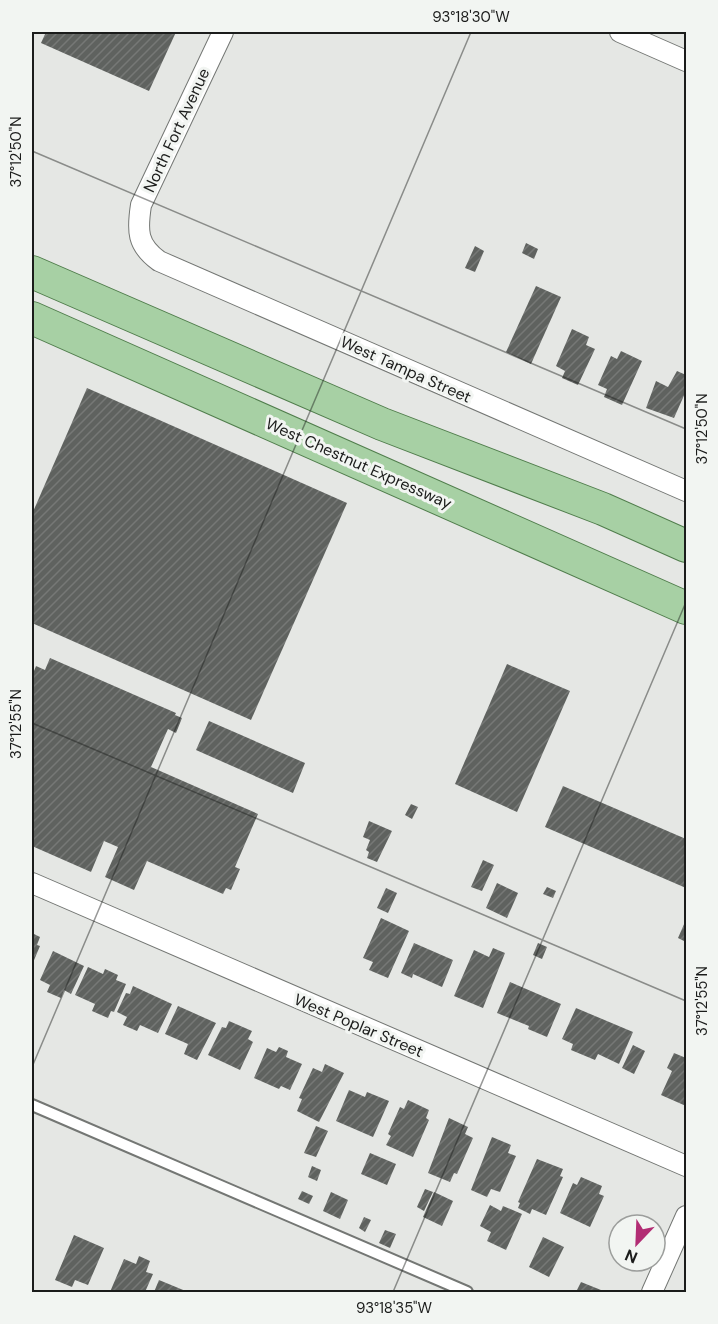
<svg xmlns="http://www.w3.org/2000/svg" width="718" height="1324" font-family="'DM Sans',sans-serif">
  <defs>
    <pattern id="building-hatch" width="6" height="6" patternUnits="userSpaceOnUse" patternTransform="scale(1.5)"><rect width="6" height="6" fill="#5f625f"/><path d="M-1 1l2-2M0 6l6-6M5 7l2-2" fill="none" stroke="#767876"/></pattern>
  </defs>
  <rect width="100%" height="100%" fill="#e5e7e4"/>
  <g fill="url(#building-hatch)">
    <path d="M46 32H176L149 91 41 43Z"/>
    <path d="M526 243 538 249 534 259 522 253Z"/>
    <path d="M475 246 484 251 475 272 465 268Z"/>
    <path d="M536 286 561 297 531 364 506 352Z"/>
    <path d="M572 329 589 337 586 345 595 349 578 385 562 378 565 371 556 366Z"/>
    <path d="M621 351 642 361 622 405 604 397 607 389 598 385 611 356 617 359Z"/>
    <path d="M677 371 686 375V391L674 418 646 408 656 381 668 387Z"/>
    <path d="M87 388 347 503 251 720 32 623V514Z"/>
    <path d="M50 658 176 713 175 715 182 718 176 733 168 729 151 767 258 814 235 867 240 869 231 890 226 888 223 894 147 861 134 890 105 877 118 847 104 841 91 872 32 846V676L36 666 45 670Z"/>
    <path d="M507 664 570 691 517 812 455 784Z"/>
    <path d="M209 721 305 763 293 793 196 750Z"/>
    <path d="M563 786 686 839V888L545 827Z"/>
    <path d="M411 804 418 807 412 819 405 815Z"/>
    <path d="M369 821 392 831 377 862 367 858 369 852 366 850 370 840 363 837Z"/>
    <path d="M483 860 494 865 482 891 471 887Z"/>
    <path d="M497 883 518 893 507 918 486 908Z"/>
    <path d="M547 887 556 891 553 898 543 894Z"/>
    <path d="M386 888 397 893 388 913 377 908Z"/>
    <path d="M381 918 409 931 388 978 369 970 373 962 363 958Z"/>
    <path d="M685 922 686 923V942L678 938Z"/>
    <path d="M32 933 40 937 37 945 40 946 32 965Z"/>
    <path d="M414 943 453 960 442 987 413 974 412 978 401 973Z"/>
    <path d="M538 943 547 947 542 959 533 955Z"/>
    <path d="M493 948 505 953 483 1008 454 996 474 950 489 957Z"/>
    <path d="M53 951 84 966 71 994 64 990 61 998 47 992 50 985 40 980Z"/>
    <path d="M88 967 103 974 105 969 118 975 116 980 126 984 114 1012 111 1011 108 1018 92 1011 95 1004 75 995Z"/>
    <path d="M510 982 561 1004 547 1037 528 1029 529 1026 497 1013Z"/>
    <path d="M133 986 172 1004 158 1033 140 1025 137 1031 123 1025 127 1017 117 1012 126 993 130 994Z"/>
    <path d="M178 1006 216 1023 197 1060 184 1054 188 1044 165 1034Z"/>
    <path d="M576 1008 633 1032 619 1064 598 1054 595 1060 571 1050 573 1044 562 1039Z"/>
    <path d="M229 1021 252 1031 248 1039 253 1042 240 1070 208 1055 222 1027 226 1028Z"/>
    <path d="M633 1045 645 1051 634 1074 622 1068Z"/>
    <path d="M279 1047 288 1051 286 1057 302 1064 290 1090 281 1086 279 1089 254 1078 267 1048 276 1052Z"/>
    <path d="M674 1053 686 1058V1106L661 1095 672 1071 667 1068Z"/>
    <path d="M325 1064 344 1073 319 1122 297 1111 302 1099 299 1098 313 1068 322 1072Z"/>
    <path d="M349 1090 365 1097 367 1092 389 1101 373 1137 336 1121Z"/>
    <path d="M408 1100 429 1110 426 1118 429 1120 413 1157 386 1145 391 1136 388 1134 400 1107 404 1109Z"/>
    <path d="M449 1118 468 1127 465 1134 473 1138 457 1174 454 1173 450 1182 428 1173Z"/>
    <path d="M316 1126 328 1131 316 1157 304 1153Z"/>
    <path d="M492 1137 511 1145 508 1153 516 1156 500 1192 491 1189 487 1197 471 1190Z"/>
    <path d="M370 1153 396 1164 387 1185 361 1174Z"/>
    <path d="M537 1159 563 1169 560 1176 563 1177 546 1215 532 1209 530 1214 518 1208 520 1203 518 1202Z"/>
    <path d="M312 1166 321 1170 317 1181 308 1177Z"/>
    <path d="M581 1177 602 1186 599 1194 604 1196 590 1227 560 1213 573 1183 577 1185Z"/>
    <path d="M425 1189 433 1192 424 1211 417 1207Z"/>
    <path d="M302 1191 313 1196 309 1204 298 1199Z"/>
    <path d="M331 1192 348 1200 340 1219 323 1211Z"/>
    <path d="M434 1192 453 1201 442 1226 423 1217Z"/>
    <path d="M490 1205 501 1211 503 1206 522 1214 506 1250 487 1241 491 1232 480 1226Z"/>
    <path d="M364 1217 371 1220 365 1232 359 1228Z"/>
    <path d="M385 1230 396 1234 390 1248 379 1243Z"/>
    <path d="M74 1235 104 1248 88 1285 75 1280 72 1287 55 1280Z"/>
    <path d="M543 1237 564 1247 549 1277 529 1267Z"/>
    <path d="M139 1256 150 1261 146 1272 153 1274 145 1292H110L124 1259 136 1264Z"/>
    <path d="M159 1280 188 1292H154Z"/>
    <path d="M581 1282 606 1292H576Z"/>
  </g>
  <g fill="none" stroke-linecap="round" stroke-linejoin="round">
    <defs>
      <path id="lane" d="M32 1105 467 1292"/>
      <g id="street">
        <path d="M223 32 141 205C137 231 137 245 159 261L686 491"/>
        <path d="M620 32 686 61"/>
        <path d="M32 883 686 1166"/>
        <path d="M652 1292 686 1216"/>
      </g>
      <g id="primary">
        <path d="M32 272 382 424 603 509 686 546"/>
        <path d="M32 318 686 608"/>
      </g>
    </defs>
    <use href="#lane" stroke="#747774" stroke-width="14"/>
    <use href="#street" stroke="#747774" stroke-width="22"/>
    <use href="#primary" stroke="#507d4c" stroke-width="34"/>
    <use href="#lane" stroke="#fff" stroke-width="10"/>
    <use href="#street" stroke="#fff" stroke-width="20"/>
    <use href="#primary" stroke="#a7d0a4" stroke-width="32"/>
  </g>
  <path fill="none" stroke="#1b1c1b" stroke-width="1.5" stroke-opacity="0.45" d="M32 151 686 429M32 723 686 1001M32 1067 471 32M393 1292 686 602"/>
  <g text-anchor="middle" stroke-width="6" stroke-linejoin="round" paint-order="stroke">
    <g font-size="16" fill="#1b1c1b" stroke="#f2f5f2">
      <text transform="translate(176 130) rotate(-65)" y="6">North Fort Avenue</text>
      <text transform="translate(406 369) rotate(24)" y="6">West Tampa Street</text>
      <text transform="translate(359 463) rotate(24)" y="6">West Chestnut Expressway</text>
      <text transform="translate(359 1025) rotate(23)" y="6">West Poplar Street</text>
    </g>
  </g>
  <rect width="718" height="1324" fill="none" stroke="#f2f5f2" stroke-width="66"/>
  <g transform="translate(637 1243) rotate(203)"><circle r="28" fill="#f2f5f2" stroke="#9c9e9c" stroke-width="1.5"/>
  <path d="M0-4.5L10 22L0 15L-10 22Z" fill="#b22d74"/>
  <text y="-9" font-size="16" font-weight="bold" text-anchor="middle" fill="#1b1c1b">N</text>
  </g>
  <rect x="33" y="33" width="652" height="1258" fill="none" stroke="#1b1c1b" stroke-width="2"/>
  <g font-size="15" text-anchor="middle" fill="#1b1c1b">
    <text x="471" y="22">93°18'30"W</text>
    <text transform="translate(16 152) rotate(-90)" y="5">37°12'50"N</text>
    <text transform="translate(702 429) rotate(-90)" y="5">37°12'50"N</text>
    <text transform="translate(16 724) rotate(-90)" y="5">37°12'55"N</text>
    <text transform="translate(702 1001) rotate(-90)" y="5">37°12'55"N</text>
    <text x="394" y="1313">93°18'35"W</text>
  </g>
</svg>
